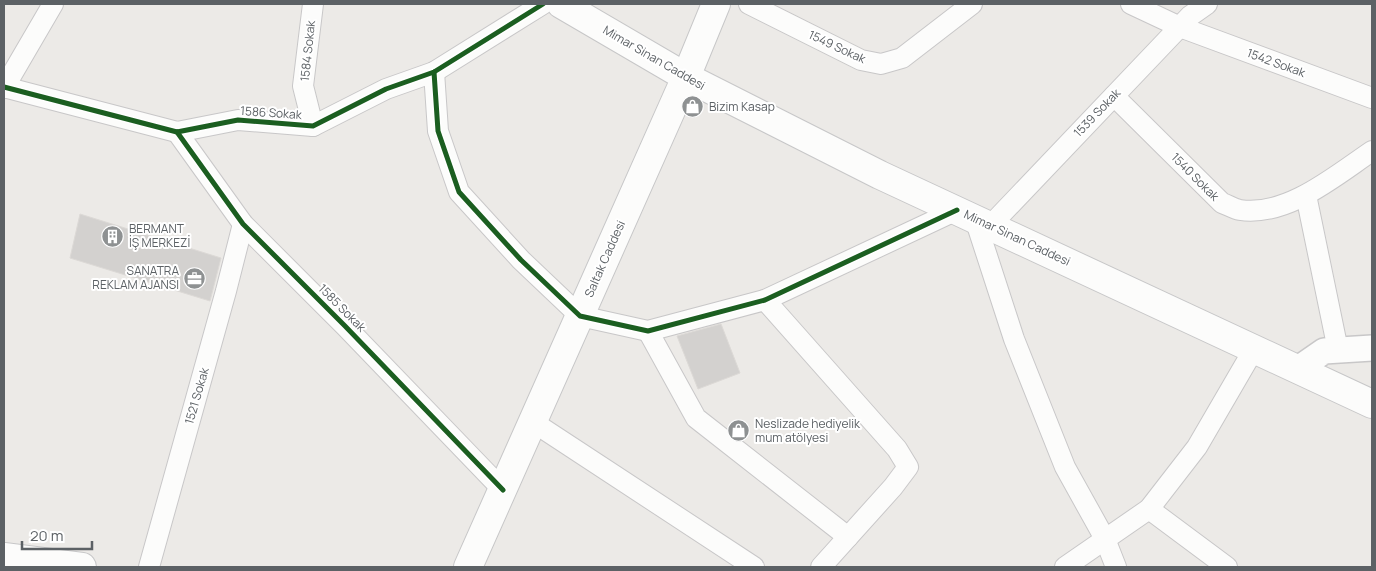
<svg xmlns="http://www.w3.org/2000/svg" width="1376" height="571" font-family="Manrope,sans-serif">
  <rect width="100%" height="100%" fill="#eceae7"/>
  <g fill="#d3d1cf" stroke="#dcd9d6">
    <path d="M80 214 221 258 210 301 70 258Z"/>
    <path d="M721 324 740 373 698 389 677 336Z"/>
  </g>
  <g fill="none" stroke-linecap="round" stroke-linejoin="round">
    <defs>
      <g id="minor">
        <path d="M313 4 303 86 313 126"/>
        <path d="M749 4 861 60 881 64 902 58 972 4"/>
        <path d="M1131 4 1180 27 1372 98"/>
        <path d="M434 72 438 131 459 192 521 260 580 316 648 331 765 300 957 210"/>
        <path d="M4 87 177 132 238 120 313 126 386 89 434 72 543 4"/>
        <path d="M4 88 53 4"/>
        <path d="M1114 96 1222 203C1228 205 1234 209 1240 210 1287 217 1335 176 1372 151"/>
        <path d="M177 132 243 224 345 326 503 490"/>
        <path d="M1306 195 1338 350"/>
        <path d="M975 219 1014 339 1065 467 1105 539 1116 567"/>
        <path d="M990 226 1190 16 1207 4"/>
        <path d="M765 300 897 449 908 467 893 487 821 567"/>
        <path d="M648 331 696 418 848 537"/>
        <path d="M533 422 754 567"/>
        <path d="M1149 509 1227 567"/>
        <path d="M149 567 226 291 243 224"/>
        <path d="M1065 567 1149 509 1197 447 1254 349"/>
      </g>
      <path id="tertiary" d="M1298 369 1324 351 1372 348"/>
      <g id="secondary">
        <path d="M561 4 686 77 880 175 1372 404"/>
        <path d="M4 557 82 567"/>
        <path d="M468 567 686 77 716 4"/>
      </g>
    </defs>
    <use href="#minor" stroke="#c8c7c8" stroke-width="22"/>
    <use href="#tertiary" stroke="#c8c7c8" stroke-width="28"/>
    <use href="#secondary" stroke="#c7c7c8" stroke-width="30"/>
    <use href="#minor" stroke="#fcfcfb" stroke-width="20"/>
    <use href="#tertiary" stroke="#fcfcfb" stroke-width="25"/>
    <use href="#secondary" stroke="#fcfcfb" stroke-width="28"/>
    <defs>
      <g id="cycleway">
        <path d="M434 72 438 131 459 192 521 260 580 316 648 331 765 300 957 210"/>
        <path d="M4 87 177 132 238 120 313 126 386 89 434 72 543 4"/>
        <path d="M177 132 243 224 345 326 503 490"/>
      </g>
    </defs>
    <use href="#cycleway" stroke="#fff" stroke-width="8"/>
    <use href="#cycleway" stroke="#1b5e20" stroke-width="5"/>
  </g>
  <defs>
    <symbol id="shop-disc" viewBox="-11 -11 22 22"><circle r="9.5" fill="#8e9192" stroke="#fff"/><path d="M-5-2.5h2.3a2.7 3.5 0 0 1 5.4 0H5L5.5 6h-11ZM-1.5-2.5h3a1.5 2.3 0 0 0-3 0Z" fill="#fff"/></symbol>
    <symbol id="building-disc" viewBox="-11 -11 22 22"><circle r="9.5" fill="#8e9192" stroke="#fff"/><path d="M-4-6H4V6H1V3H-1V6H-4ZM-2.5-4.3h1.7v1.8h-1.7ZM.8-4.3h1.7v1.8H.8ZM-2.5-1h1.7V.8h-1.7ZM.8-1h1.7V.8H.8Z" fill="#fff"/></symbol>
    <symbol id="office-disc" viewBox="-11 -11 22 22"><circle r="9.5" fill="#8e9192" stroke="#fff"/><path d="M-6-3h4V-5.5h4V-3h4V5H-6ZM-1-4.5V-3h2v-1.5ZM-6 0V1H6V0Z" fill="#fff"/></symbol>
  </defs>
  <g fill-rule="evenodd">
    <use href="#shop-disc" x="680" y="94" width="25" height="25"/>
    <use href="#building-disc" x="100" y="224" width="25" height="25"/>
    <use href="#office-disc" x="182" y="266" width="25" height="25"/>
    <use href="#shop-disc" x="726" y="418" width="25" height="25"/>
  </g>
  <g text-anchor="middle" stroke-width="4" stroke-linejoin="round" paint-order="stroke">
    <g font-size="12" fill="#5c6165" stroke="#fff">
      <text transform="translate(837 47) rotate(25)" y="4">1549 Sokak</text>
      <text transform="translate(308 51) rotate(-84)" y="4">1584 Sokak</text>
      <text transform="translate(654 58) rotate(30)" y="4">Mimar Sinan Caddesi</text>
      <text transform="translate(1276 63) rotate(20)" y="4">1542 Sokak</text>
      <text transform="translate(271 113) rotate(4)" y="4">1586 Sokak</text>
      <text transform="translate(1097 113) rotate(-46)" y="4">1539 Sokak</text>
      <text transform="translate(1195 177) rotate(45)" y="4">1540 Sokak</text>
      <text transform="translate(1017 238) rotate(25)" y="4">Mimar Sinan Caddesi</text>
      <text transform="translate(605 259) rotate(-66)" y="4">Saltak Caddesi</text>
      <text transform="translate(342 308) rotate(45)" y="4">1585 Sokak</text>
      <text transform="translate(197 396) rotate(-74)" y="4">1521 Sokak</text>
    </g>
    <g font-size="12" fill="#5c6165" stroke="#fff" text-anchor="start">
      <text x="709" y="111">Bizim Kasap</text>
      <text x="129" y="233">BERMANT<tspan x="129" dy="14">İŞ MERKEZİ</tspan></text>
      <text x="179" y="275" text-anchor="end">SANATRA<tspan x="179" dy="14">REKLAM AJANSI</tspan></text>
      <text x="755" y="428">Neslizade hediyelik<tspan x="755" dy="14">mum atölyesi</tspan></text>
    </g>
  </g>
  <rect width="1376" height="571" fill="none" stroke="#5c6165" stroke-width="10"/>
  <path d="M22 541v8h70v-8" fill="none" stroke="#5c6165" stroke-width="2.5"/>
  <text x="30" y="541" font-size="15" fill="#5c6165" stroke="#ffffff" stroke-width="4" paint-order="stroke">20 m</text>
</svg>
